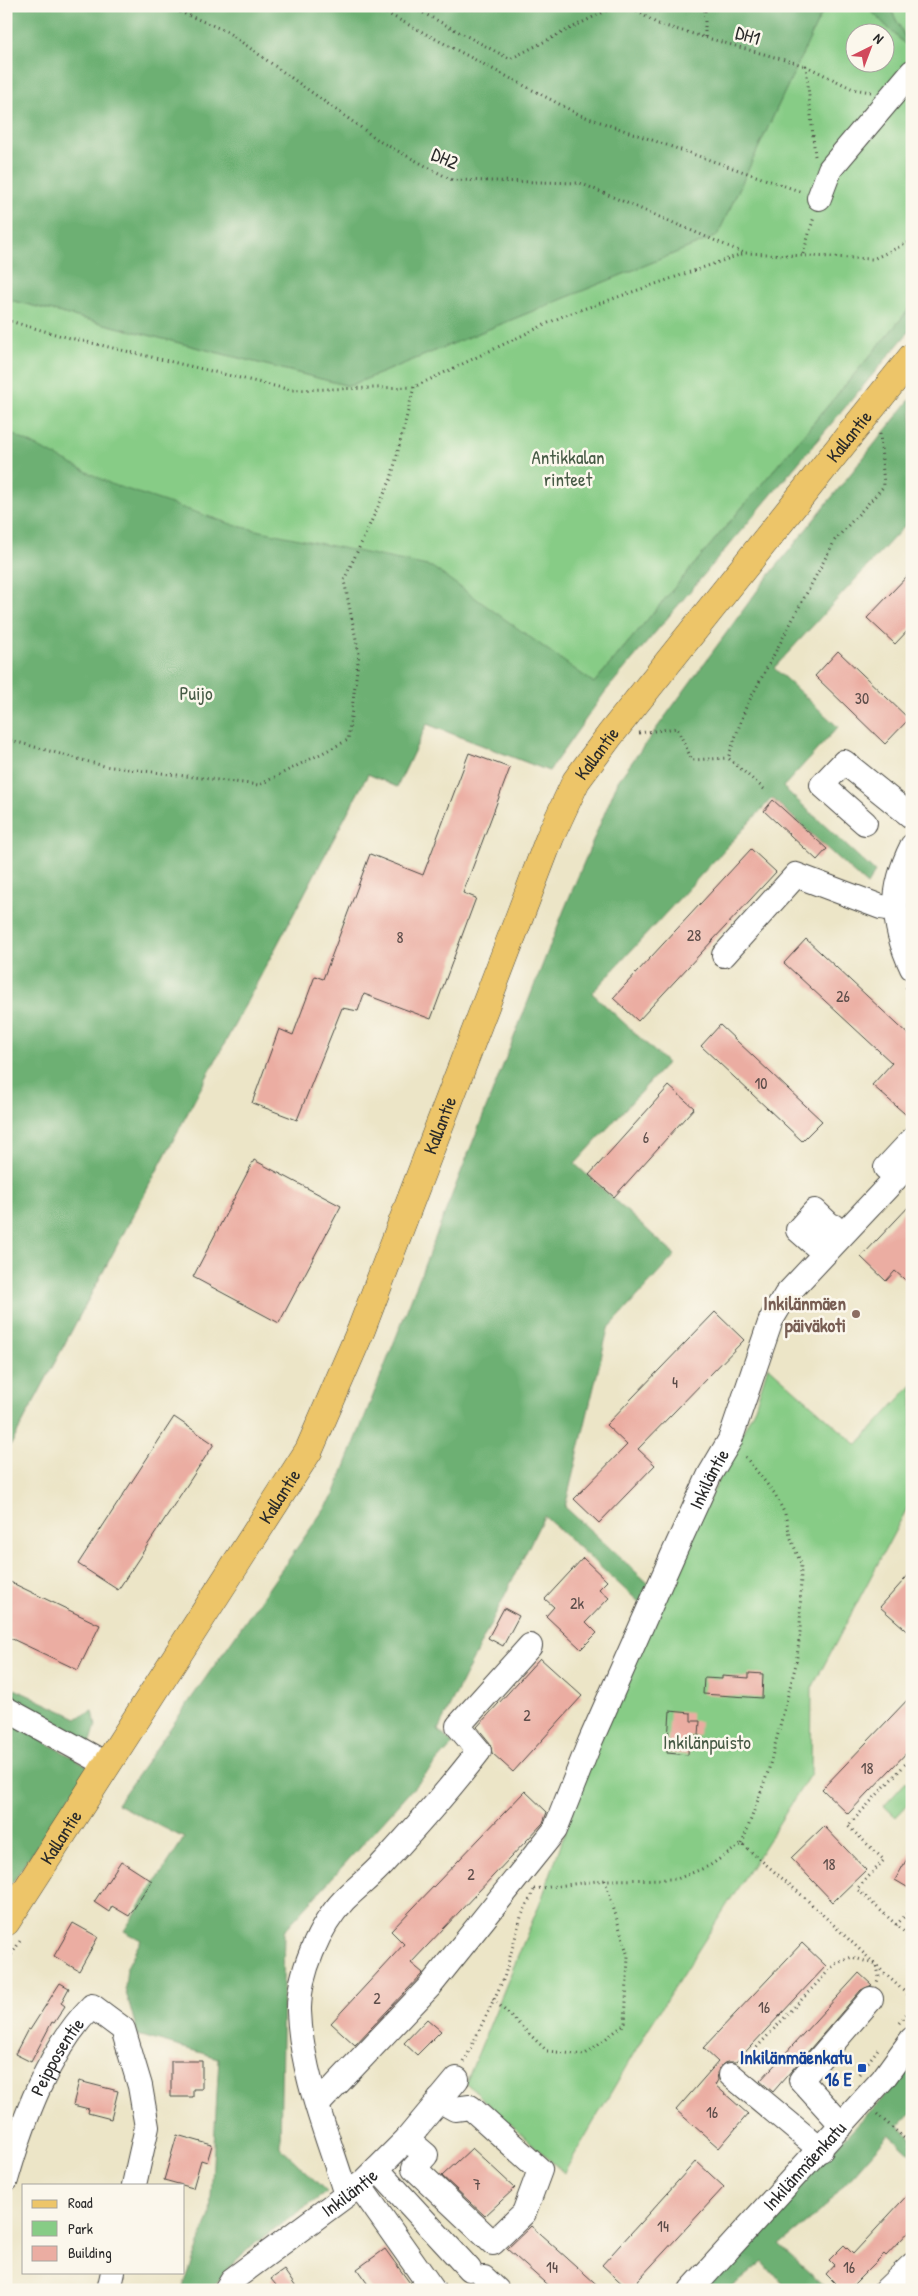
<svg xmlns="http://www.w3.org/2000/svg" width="918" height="2296" font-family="'Patrick Hand',sans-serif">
  <rect width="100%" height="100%" fill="#fbf7ec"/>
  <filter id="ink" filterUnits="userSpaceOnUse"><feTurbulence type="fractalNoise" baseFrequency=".02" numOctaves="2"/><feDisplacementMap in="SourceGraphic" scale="10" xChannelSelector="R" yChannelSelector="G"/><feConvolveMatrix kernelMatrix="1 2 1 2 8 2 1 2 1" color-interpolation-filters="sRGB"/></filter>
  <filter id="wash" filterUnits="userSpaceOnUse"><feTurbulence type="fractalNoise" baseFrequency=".0096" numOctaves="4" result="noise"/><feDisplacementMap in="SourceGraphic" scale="20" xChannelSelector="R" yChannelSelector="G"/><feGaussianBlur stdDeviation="1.12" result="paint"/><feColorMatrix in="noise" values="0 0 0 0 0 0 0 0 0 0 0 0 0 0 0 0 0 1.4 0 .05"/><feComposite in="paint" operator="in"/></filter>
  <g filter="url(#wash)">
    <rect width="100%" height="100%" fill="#ece5c7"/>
    <g fill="#87cc86" stroke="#597c58" fill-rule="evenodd">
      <path d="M825 6H866L912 51V306L594 683 536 642 584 697 549 771 427 724 397 787 368 774 6 1454V299L349 386 717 236ZM856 32H886V62H856Z"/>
      <path d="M889 6H912V50Z"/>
      <path d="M768 1366 857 1445 912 1385V1499L812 1688 811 1773 648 2029 564 2173 466 2083 543 1895 616 1688 755 1407Z"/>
      <path d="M906 1782 912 1787V1800L896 1817 884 1806Z"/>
    </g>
    <g fill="#6db073" stroke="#4c6e4f">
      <path d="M6 6H825L717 236 349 386 6 299Z"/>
      <path d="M866 6H889L912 51Z"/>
      <path d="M912 306V328L605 692 549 771 427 724 397 787 368 774 6 1454V431L111 484 237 526 432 567 594 683Z"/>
      <path d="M912 397V518L774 668 838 727 783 787 875 872 867 885 772 798 592 993 667 1063 575 1164 675 1255 608 1329 565 1507 648 1583 640 1603 544 1516 438 1730 453 1744 284 1931 280 2147 327 2192C288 2221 238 2248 212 2290H182L210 2215 219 2058 138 2035 125 1988 127 1967 141 1940 124 1931 184 1838 117 1804 334 1495 564 910 618 781 760 587Z"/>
      <path d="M6 1685 77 1718 93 1711 96 1725 90 1744 6 1698Z"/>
      <path d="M6 1720 90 1767 6 1892Z"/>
      <path d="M912 2059V2112L899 2126 912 2138V2155L889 2134 821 2211 779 2245 825 2287 822 2290H787L763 2261 728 2290H701L797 2186 882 2099Z"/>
    </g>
    <g id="blocks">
      <g fill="#ebada2">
        <path d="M912 571V626L895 644 867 618Z"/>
        <path d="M838 651 909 719 885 744 815 676Z"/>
        <path d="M469 753 510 768 463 893 476 898 431 1019 364 994 358 1011 342 1008 297 1120 252 1103 279 1029 293 1035 315 976 323 979 370 854 423 875Z"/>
        <path d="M773 800 827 849 817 860 764 811Z"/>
        <path d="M751 849 776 872 638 1021 613 998Z"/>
        <path d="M806 939 912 1038V1120L872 1085 892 1063 784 963Z"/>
        <path d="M720 1025 822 1121 802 1141 701 1046Z"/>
        <path d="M669 1086 694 1108 614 1197 589 1175Z"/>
        <path d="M254 1160 341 1206 279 1323 193 1277Z"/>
        <path d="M912 1203V1286L895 1271 886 1281 861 1257Z"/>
        <path d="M715 1312 744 1340 638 1449 655 1465 599 1523 574 1499 627 1445 606 1425Z"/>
        <path d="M174 1417 214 1444 118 1590 78 1564Z"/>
        <path d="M583 1558 607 1581 599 1589 609 1598 586 1622 597 1633 581 1649 546 1616 554 1607 545 1599Z"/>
        <path d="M912 1571V1635L880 1607Z"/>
        <path d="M6 1580 100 1625 78 1670 6 1636Z"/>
        <path d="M504 1608 519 1616 503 1646 488 1638Z"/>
        <path d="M540 1658 582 1696 513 1772 492 1753 490 1743 477 1727Z"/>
        <path d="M749 1673 763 1674 762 1698 703 1694 704 1678 722 1679V1676L749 1678Z"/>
        <path d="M912 1695V1747L848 1814 822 1789Z"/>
        <path d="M670 1711 691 1713V1721H700L699 1736H689L688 1755 667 1753Z"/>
        <path d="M525 1791 547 1812 543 1823 411 1963 423 1973 355 2045 331 2023 404 1944 391 1931Z"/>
        <path d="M824 1826 866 1870 833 1902 791 1858Z"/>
        <path d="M912 1850V1890L895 1880Z"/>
        <path d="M121 1861 152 1881 129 1916 112 1906 109 1912 94 1902Z"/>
        <path d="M73 1923 98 1937 79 1971 54 1956Z"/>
        <path d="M802 1943 826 1966 736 2062H727L720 2067 717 2073 718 2080 715 2085 748 2114 719 2148 676 2110 718 2062 703 2048Z"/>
        <path d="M859 1973 872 1985 861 1990 773 2092 760 2081Z"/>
        <path d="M60 1983 69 1988 61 2003 65 2006 54 2023 52 2022 31 2062 15 2054 28 2029 30 2030Z"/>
        <path d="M427 2019 441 2031 417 2055 404 2043Z"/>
        <path d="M171 2061H202V2089H193V2097H171Z"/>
        <path d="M79 2081 118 2091 111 2119 88 2113 89 2109 73 2105Z"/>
        <path d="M177 2135 212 2145 207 2162 201 2160 193 2188 164 2180Z"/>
        <path d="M472 2148 515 2188 485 2216 442 2176Z"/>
        <path d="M696 2161 724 2187 629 2290 602 2265Z"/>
        <path d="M912 2190V2228L886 2256 884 2254 848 2290H842L826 2274 834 2265 829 2260 844 2245 853 2254Z"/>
        <path d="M531 2226 603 2290H553L507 2249Z"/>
        <path d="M385 2249 415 2290H372L357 2269Z"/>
        <path d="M284 2270 298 2290H280L271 2279Z"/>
      </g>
    </g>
  </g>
  <g filter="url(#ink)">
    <use href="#blocks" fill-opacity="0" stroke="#484742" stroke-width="1"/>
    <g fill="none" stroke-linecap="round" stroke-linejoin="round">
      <defs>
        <g id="minor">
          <path d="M819 198 830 169 912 72"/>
          <path d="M865 823 822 785 844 762 912 817"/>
          <path d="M912 846C890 890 891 923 912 968"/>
          <path d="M724 955 796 875 881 907 895 909"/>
          <path d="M886 1168 912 1140"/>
          <path d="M832 1227 815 1211 798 1230 815 1245 833 1226"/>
          <path d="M6 1709 108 1765"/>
          <path d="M731 2075 821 2150"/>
          <path id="s1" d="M318 2104 430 1986 555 1830 590 1742 672 1557 710 1474 730 1440 771 1320 786 1295 912 1161"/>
          <path d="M842 2125 801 2080 871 1999"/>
          <path d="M407 2139 426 2155 414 2168 493 2243 524 2213 540 2170 470 2107 455 2109 439 2100"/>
          <path d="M377 2169 469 2269"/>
          <path id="s2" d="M6 2180C23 2120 48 2051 92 2006L123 2029 140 2086 147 2127 134 2185"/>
          <path d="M359 2185 433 2290"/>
          <path d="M346 2195C328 2136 301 2073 299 2011 298 1975 319 1926 344 1900 357 1887 373 1875 385 1861 418 1825 450 1789 479 1751L458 1726 530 1646"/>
          <path d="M484 2278 497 2290"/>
          <path d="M109 2290 113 2272"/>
          <path id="s3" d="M226 2290 232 2280 364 2182 407 2139 457 2079"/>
          <path id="s4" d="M691 2290 883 2079 912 2039"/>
          <path d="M886 2290 912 2265"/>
        </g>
        <g id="major">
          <path id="s5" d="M6 1922 309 1450 361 1330 550 837 576 781 610 735 912 357"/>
        </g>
      </defs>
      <use href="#minor" stroke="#484742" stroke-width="26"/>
      <use href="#major" stroke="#484742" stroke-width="29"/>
      <g stroke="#484742" stroke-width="3" stroke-dasharray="1 4" stroke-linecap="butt">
        <path d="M166 6 226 31 381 142 452 180 580 183 744 253"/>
        <path d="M373 6 580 115 802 192"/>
        <path d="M410 6 510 59 615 6"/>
        <path d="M628 6 658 24 806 66"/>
        <path d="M705 6V37"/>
        <path d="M815 156 806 66 853 89 871 92"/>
        <path d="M803 254 814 217"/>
        <path d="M6 320 62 336 291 390 414 387 563 316 745 253 873 259 912 241"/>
        <path d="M912 648 910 650 912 652"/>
        <path d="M639 733 677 728 692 760 728 758"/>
        <path d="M6 739 104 766 259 785 348 740 359 654 344 580 391 479 414 387"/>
        <path d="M764 789 728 758 746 707 835 540 884 486 880 433"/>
        <path d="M906 987 912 1000"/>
        <path d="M912 1757 848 1826 884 1860 857 1889 912 1939"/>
        <path d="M742 1844 768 1772 796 1664 800 1634 801 1564 790 1536 785 1514 775 1494 743 1454"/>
        <path d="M534 1889 605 1880 677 1879 709 1866 742 1844 805 1898 912 1999"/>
        <path d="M896 1925 912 1909"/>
        <path d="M6 1963 22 1938"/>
        <path d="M493 1999 547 2051 584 2055 625 2024 628 1956 605 1880"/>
        <path d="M899 2023 912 2007"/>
        <path d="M464 2062 504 1978 521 1917 534 1890"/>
        <path d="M743 2062 835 1964 852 1957 877 1965 879 1977 877 1982"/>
        <path d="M859 2074 878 2049"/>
        <path d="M877 2114 912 2145"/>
      </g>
      <use href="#minor" stroke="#fff" stroke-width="24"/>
      <use href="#major" stroke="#edc569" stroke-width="28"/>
    </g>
  </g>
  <circle fill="#8d6e63" stroke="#fbf7ec" stroke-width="2" cx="856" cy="1314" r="5"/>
  <rect fill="#1a4fb4" stroke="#fbf7ec" stroke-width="2" x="857" y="2063" width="10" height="10" rx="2.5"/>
  <g text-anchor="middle" stroke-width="5" stroke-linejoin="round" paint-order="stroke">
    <g font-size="16" fill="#5b4c49">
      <text x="862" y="704">30</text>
      <text x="694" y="941">28</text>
      <text x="400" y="943">8</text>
      <text x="843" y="1002">26</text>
      <text x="761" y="1089">10</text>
      <text x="646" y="1143">6</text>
      <text x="675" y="1388">4</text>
      <text x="577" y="1609">2k</text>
      <text x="527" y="1721">2</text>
      <text x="867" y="1774">18</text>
      <text x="829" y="1870">18</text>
      <text x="471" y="1880">2</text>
      <text x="377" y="2004">2</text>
      <text x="764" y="2013">16</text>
      <text x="712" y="2118">16</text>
      <text x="477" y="2190">7</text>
      <text x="663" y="2232">14</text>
      <text x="552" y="2273">14</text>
      <text x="849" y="2273">16</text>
    </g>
    <g font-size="19" fill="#2b2b2b" stroke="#fbf7ec">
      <text transform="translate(748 35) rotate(16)" y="7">DH1</text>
      <text transform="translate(445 158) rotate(23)" y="7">DH2</text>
      <text dy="7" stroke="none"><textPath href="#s5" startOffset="1721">Kallantie</textPath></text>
      <text dy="7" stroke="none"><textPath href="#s5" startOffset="1316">Kallantie</textPath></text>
      <text dy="7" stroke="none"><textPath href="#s5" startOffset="911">Kallantie</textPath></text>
      <text dy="7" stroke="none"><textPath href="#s1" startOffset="746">Inkiläntie</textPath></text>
      <text dy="7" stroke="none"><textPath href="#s5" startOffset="506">Kallantie</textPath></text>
      <text dy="7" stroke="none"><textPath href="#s5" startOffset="101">Kallantie</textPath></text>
      <text dy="7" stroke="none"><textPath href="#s2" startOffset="134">Peipposentie</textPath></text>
      <text dy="7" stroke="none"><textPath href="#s4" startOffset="168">Inkilänmäenkatu</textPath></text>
      <text dy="7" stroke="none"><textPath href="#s3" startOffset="158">Inkiläntie</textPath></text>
    </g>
    <g font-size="19" fill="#475b46" stroke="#fbf7ec">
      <text x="568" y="464">Antikkalan<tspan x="568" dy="22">rinteet</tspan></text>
      <text x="196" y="700">Puijo</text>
      <text x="707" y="1749">Inkilänpuisto</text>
    </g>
    <g font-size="19" font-weight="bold" fill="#785e54" stroke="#fbf7ec" text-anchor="end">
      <text x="846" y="1310">Inkilänmäen<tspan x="846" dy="22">päiväkoti</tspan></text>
    </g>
    <g font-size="19" font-weight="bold" fill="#164399" stroke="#fbf7ec" text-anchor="end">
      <text x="852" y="2064">Inkilänmäenkatu<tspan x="852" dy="22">16 E</tspan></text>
    </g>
  </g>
  <rect width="918" height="2296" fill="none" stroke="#fbf7ec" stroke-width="25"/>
  <rect x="22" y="2184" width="162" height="90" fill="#fbf7ec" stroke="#a8a59f"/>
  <rect x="32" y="2200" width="25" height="8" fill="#edc569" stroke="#a8a59f"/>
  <text x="68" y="2208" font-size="15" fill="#2b2b2b">Road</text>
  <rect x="32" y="2221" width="25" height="15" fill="#87cc86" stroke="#a8a59f"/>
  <text x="68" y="2234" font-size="15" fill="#2b2b2b">Park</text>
  <rect x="32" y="2246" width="25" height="15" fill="#ebada2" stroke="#a8a59f"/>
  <text x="68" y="2258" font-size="15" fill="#2b2b2b">Building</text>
  <g transform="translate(870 48) rotate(42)"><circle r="24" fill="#fbf7ec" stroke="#a8a59f"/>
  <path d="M0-4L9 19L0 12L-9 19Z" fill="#d1495b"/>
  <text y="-8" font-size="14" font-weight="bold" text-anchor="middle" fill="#2b2b2b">N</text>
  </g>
</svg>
